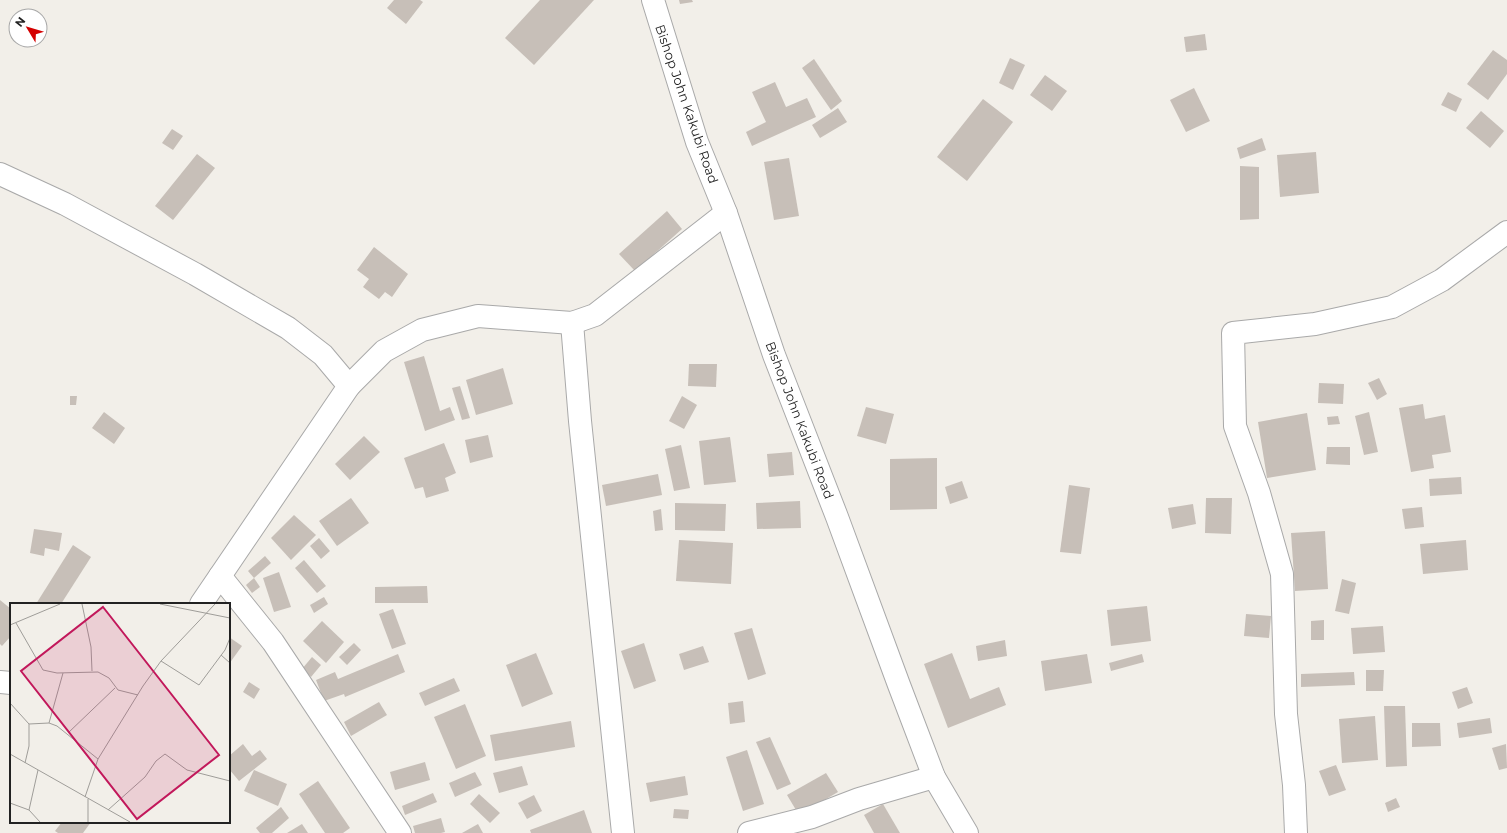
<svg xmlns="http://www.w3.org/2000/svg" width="1507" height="833" font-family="Montserrat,sans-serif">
  <rect width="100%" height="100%" fill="#f2efe9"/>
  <g fill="#c7bfb8">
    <path d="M394 0H420L423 2 406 24 387 8Z"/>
    <path d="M540 0H594L534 65 505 38Z"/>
    <path d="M679 0H692L693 2 680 4Z"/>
    <path d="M1205 34 1207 50 1186 52 1184 37Z"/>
    <path d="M1493 50 1507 60V74L1488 100 1467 84Z"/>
    <path d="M1010 58 1025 65 1013 90 999 83Z"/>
    <path d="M814 59 842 101 831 110 802 68Z"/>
    <path d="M1045 75 1067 91 1052 111 1030 95Z"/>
    <path d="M775 82 786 107 807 98 816 117 752 146 746 132 766 122 752 92Z"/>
    <path d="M1194 88 1210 121 1186 132 1170 100Z"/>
    <path d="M1448 92 1462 99 1456 112 1441 105Z"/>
    <path d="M983 99 1013 122 967 181 937 157Z"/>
    <path d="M838 108 847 122 820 138 812 125Z"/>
    <path d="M1481 111 1504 131 1490 148 1466 128Z"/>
    <path d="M172 129 183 136 173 150 162 143Z"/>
    <path d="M1262 138 1266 150 1240 159 1237 148Z"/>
    <path d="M1316 152 1319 193 1280 197 1277 155Z"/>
    <path d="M197 154 215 168 173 220 155 206Z"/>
    <path d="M789 158 799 216 774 220 764 162Z"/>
    <path d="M1240 166 1259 167V219L1240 220Z"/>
    <path d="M667 211 682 229 635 271 619 254Z"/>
    <path d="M374 247 408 274 392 297 385 292 379 299 363 287 369 279 357 270Z"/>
    <path d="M424 356 440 411 450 407 455 420 425 431 404 362Z"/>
    <path d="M689 364H717L716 387 688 386Z"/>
    <path d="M503 368 513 404 476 415 466 380Z"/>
    <path d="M1379 378 1387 394 1377 400 1368 383Z"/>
    <path d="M1319 383 1344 384 1343 404 1318 403Z"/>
    <path d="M460 386 470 418 462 420 452 388Z"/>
    <path d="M70 396H77L76 405H70Z"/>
    <path d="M682 396 697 405 684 429 669 421Z"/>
    <path d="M1423 404 1425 419 1445 415 1451 452 1432 455 1434 468 1411 472 1399 408Z"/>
    <path d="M866 407 894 414 886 444 857 436Z"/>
    <path d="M104 412 125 428 114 444 92 428Z"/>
    <path d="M1369 412 1378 452 1364 455 1355 416Z"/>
    <path d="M1307 413 1316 470 1267 478 1258 422Z"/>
    <path d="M1338 416 1340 424 1328 425 1327 417Z"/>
    <path d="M488 435 493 457 470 463 465 440Z"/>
    <path d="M364 436 380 452 350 480 335 464Z"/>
    <path d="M730 437 736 482 704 485 699 441Z"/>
    <path d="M444 443 456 473 445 478 449 491 426 498 423 487 415 489 404 458Z"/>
    <path d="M681 445 690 488 674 491 665 449Z"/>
    <path d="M1327 447H1350V465L1326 464Z"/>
    <path d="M792 452 794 475 769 477 767 454Z"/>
    <path d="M937 458V509L890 510V459Z"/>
    <path d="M658 474 662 495 606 506 602 485Z"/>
    <path d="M1461 477 1462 494 1430 496 1429 479Z"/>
    <path d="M962 481 968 498 950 504 945 487Z"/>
    <path d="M1069 485 1090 488 1081 554 1060 552Z"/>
    <path d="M351 498 369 523 337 546 319 521Z"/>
    <path d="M1206 498H1232L1231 534 1205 533Z"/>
    <path d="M800 501 801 528 757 529 756 503Z"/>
    <path d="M675 503 726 504 725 531 675 530Z"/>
    <path d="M1193 504 1196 524 1172 529 1168 508Z"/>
    <path d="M1422 507 1424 527 1405 529 1402 509Z"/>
    <path d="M661 509 663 530 655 531 653 511Z"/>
    <path d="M294 515 316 535 291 560 271 538Z"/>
    <path d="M34 529 62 533 59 551 45 548 44 556 30 553Z"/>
    <path d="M1325 531 1328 589 1295 591 1291 533Z"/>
    <path d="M319 538 330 551 321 559 310 546Z"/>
    <path d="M679 540 733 543 731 584 676 581Z"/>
    <path d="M1466 540 1468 570 1423 574 1420 544Z"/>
    <path d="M73 545 91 557 61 604H36Z"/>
    <path d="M265 556 271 563 254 578 248 571Z"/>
    <path d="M304 560 326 586 317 593 295 568Z"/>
    <path d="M279 572 291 607 274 612 263 578Z"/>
    <path d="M254 578 260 587 252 593 246 585Z"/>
    <path d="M1342 579 1356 583 1349 614 1335 611Z"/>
    <path d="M427 586 428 603H375V587Z"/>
    <path d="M324 597 328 604 314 613 310 605Z"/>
    <path d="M0 600 11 609V636L2 646 0 644Z"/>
    <path d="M1147 606 1151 641 1111 646 1107 610Z"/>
    <path d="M393 609 406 644 392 649 379 614Z"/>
    <path d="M1246 614 1271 616 1269 638 1244 636Z"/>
    <path d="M1324 620V640H1311V621Z"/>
    <path d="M322 621 344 642 326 663 303 641Z"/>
    <path d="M1383 626 1385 652 1353 654 1351 628Z"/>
    <path d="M752 628 766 674 748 680 734 633Z"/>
    <path d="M229 637 242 646 229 664Z"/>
    <path d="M1005 640 1007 656 978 661 976 646Z"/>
    <path d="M354 643 361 650 347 665 339 657Z"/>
    <path d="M644 643 656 681 634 689 621 651Z"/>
    <path d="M703 646 709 662 684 670 679 654Z"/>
    <path d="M536 653 553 694 522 707 506 665Z"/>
    <path d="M952 653 970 699 999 687 1006 705 948 728 924 664Z"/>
    <path d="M398 654 405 672 345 697 344 694 324 701 316 680 335 672 338 679Z"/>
    <path d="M1087 654 1092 683 1045 691 1041 661Z"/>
    <path d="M1142 654 1144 662 1111 671 1109 663Z"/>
    <path d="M312 657 321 665 311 677 302 669Z"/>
    <path d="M1366 670H1384L1383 691H1366Z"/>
    <path d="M1354 672 1355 685 1301 687V674Z"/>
    <path d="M454 678 460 691 425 706 419 693Z"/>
    <path d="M249 682 260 689 254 699 243 692Z"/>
    <path d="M1467 687 1473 703 1458 709 1452 692Z"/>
    <path d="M743 701 745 722 730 724 728 703Z"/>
    <path d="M379 702 387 715 351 736 344 722Z"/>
    <path d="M465 704 486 756 456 769 434 717Z"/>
    <path d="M1384 706H1405L1407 766 1386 767Z"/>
    <path d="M1375 716 1378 760 1342 763 1339 719Z"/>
    <path d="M1490 718 1492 733 1459 738 1457 723Z"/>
    <path d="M571 721 575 747 495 761 490 735Z"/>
    <path d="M1412 723H1440L1441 746 1412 747Z"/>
    <path d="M770 737 791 784 777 790 756 742Z"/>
    <path d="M243 744 252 756 260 750 267 759 239 781 229 769V756Z"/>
    <path d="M1506 744 1507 768 1499 770 1492 748Z"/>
    <path d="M747 750 764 804 743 811 726 757Z"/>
    <path d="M425 762 430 780 395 790 390 772Z"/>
    <path d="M1336 765 1346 790 1329 796 1319 771Z"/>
    <path d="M522 766 528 785 499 793 493 773Z"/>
    <path d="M254 770 287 784 278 806 244 791Z"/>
    <path d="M475 772 482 785 455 797 449 783Z"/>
    <path d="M826 773 838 792 799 815 787 795Z"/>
    <path d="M685 776 688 795 650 802 646 783Z"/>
    <path d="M318 781 350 828 343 833H325L299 794Z"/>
    <path d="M433 793 437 802 405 815 402 806Z"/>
    <path d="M479 794 500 813 490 823 470 804Z"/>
    <path d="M534 795 542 811 527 819 518 803Z"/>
    <path d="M1396 798 1400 807 1388 812 1385 803Z"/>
    <path d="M883 804 900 833H874L864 815Z"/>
    <path d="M281 807 289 818 272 833H260L256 828Z"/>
    <path d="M674 809 689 810 688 819 673 818Z"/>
    <path d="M584 810 592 833H531L530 830Z"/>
    <path d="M441 818 445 832 441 833H415L413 826Z"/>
    <path d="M62 822H91L83 833H58L55 831Z"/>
    <path d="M302 824 308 833H287Z"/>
    <path d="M478 824 483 833H462Z"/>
  </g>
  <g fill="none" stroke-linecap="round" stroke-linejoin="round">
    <defs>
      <g id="street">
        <path d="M653 0 697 142 726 213 774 355 837 517 899 685 934 777 967 833"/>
        <path d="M0 174 65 204 195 274 288 328 323 355 349 386"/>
        <path d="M572 323 580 421 623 833"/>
        <path d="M220 576 273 642 400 833"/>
        <path d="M201 604 349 386 384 351 422 330 478 316 572 323 595 315 726 213"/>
        <path d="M0 682 11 683"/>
        <path d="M749 833 812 817 859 799 934 777"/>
        <path d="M1296 833 1294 785 1286 714 1282 574 1259 493 1235 426 1233 333 1315 324 1392 307 1442 280 1507 232"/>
      </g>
    </defs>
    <use href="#street" stroke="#a9a9a9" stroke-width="24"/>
    <use href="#street" stroke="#fff" stroke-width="22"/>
  </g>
  <g text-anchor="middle" stroke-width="4" stroke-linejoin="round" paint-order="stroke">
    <g font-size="13" fill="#222" stroke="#fff">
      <text transform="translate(687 104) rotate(71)" y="5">Bishop John Kakubi Road</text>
      <text transform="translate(800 420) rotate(69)" y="5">Bishop John Kakubi Road</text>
    </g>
  </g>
  <g transform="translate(10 603)">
    <rect width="220" height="220" fill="#f2efe9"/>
    <path fill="none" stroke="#9f9d99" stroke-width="1" d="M72 1 81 44 82 68M150 1 220 15M6 20 33 67 47 70 88 69 99 75 108 87 128 92M0 22 50 1M211 52 220 60M151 58 189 82 215 47 220 35M0 100 19 121V143L15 160M39 120 53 70M19 121 39 120 47 123 88 156M58 130 105 85M0 151 120 219M75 194 88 156 133 83 151 58 205 1M0 200 19 207 30 219M19 207 28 167M98 207 135 174 146 158 155 151 177 167 220 178M78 219V196"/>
    <path fill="#c2185b" fill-opacity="0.15" stroke="#c2185b" stroke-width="2" d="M93 4 209 152 127 216 11 68Z"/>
    <rect width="220" height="220" fill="none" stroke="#222" stroke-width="2"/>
  </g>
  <g transform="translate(28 28) rotate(308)"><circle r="19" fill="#ffffff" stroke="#a7a7a7"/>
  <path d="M0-3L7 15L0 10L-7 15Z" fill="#d40000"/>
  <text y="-6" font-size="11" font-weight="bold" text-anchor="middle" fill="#222222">N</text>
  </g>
</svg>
